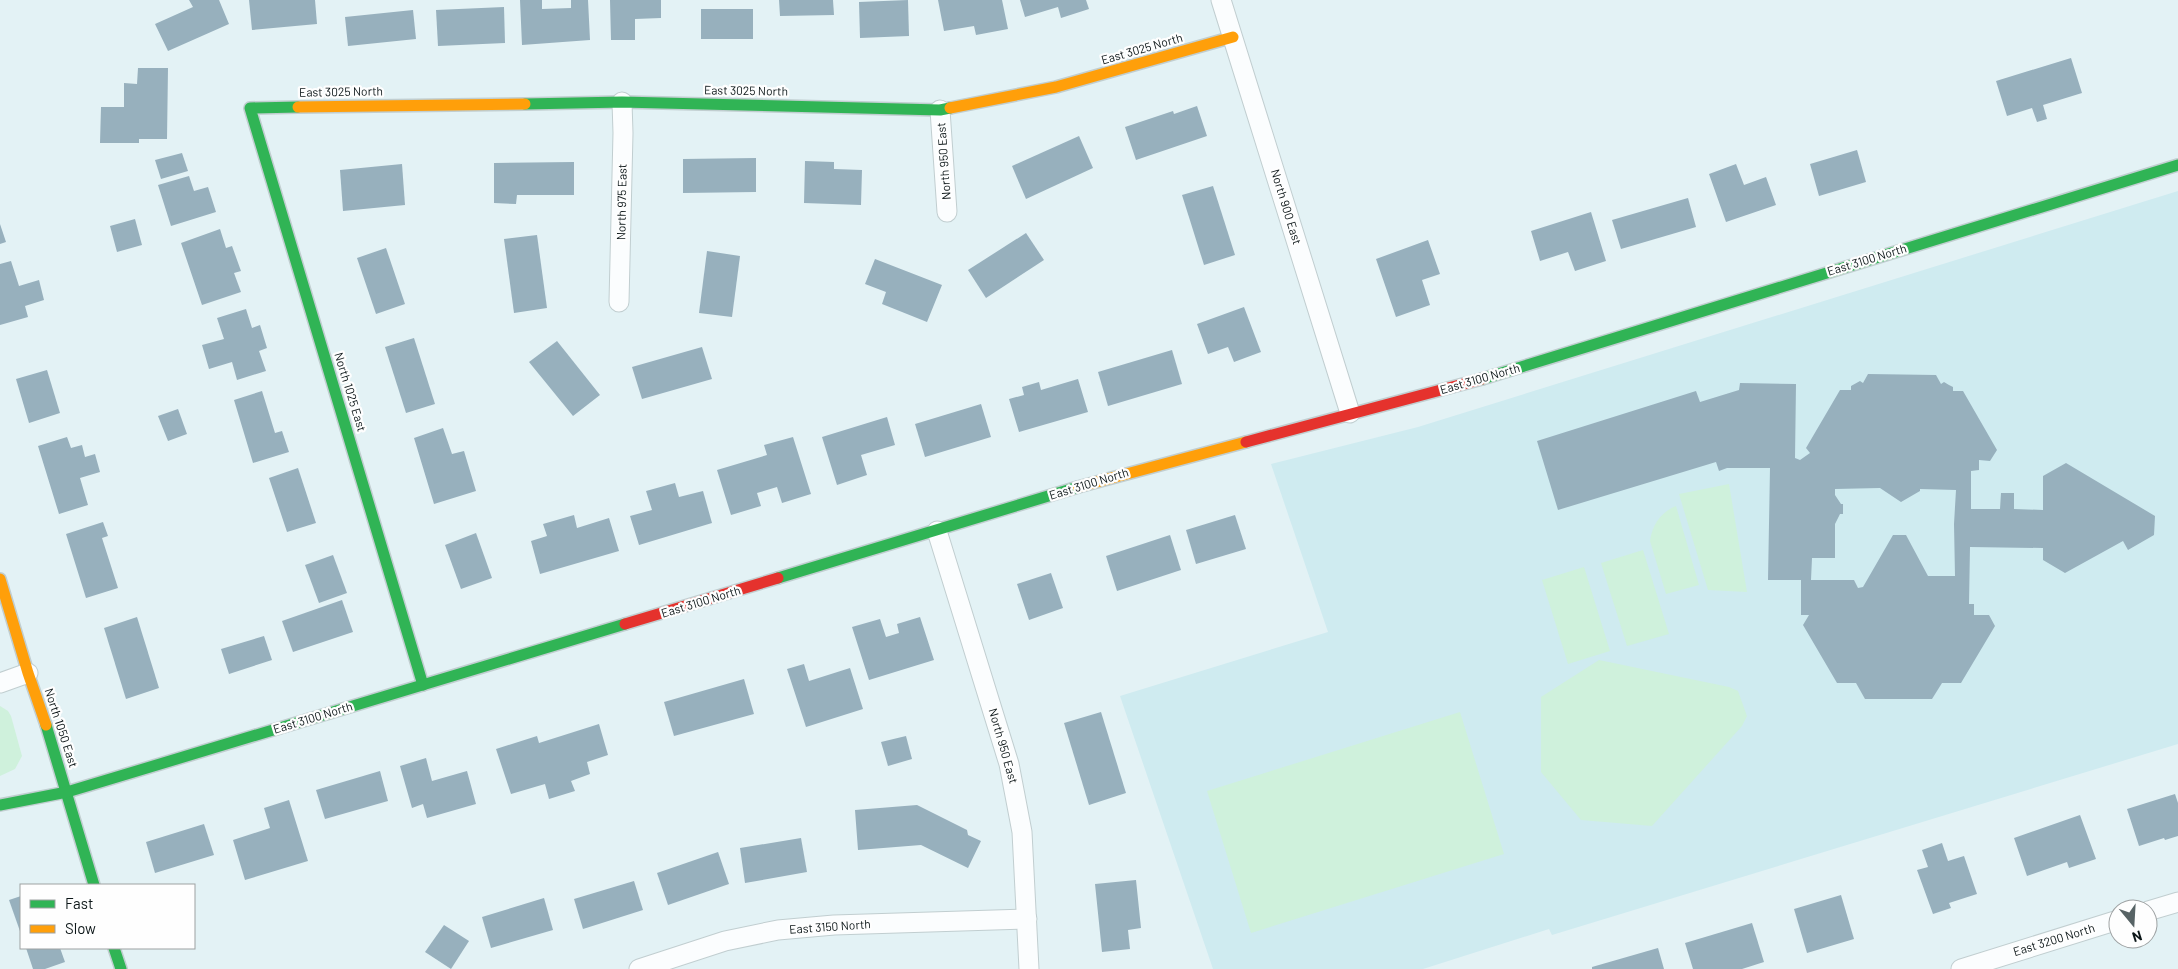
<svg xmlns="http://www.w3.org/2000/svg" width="2178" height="969" font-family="Barlow,sans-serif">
  <rect width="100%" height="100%" fill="#e3f2f5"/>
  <path fill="#cfebf0" d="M2178 191V744L1552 935 1549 929 1423 969H1213L1120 696 1328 632 1271 464 1418 427Z"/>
  <g fill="#cff1dc">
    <path d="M1729 484 1747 592 1708 590 1679 494Z"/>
    <path d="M1676 506 1699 585 1666 594 1650 541C1652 525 1661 512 1676 506Z"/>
    <path d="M1643 550 1669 634 1627 646 1601 563Z"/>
    <path d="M1584 567 1610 651 1568 664 1542 580Z"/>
    <path d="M1599 660 1729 687 1738 691 1747 716 1742 726 1652 826 1581 820 1541 772V697Z"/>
    <path d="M0 706 8 711 11 716 22 756 15 769 0 776Z"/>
    <path d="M1460 712 1504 854 1251 933 1207 791Z"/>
  </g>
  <g fill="#97b0bd" fill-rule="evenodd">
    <path d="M189 0H219L229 24 168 51 155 24 193 7Z"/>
    <path d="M249 0H315L317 24 252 30Z"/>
    <path d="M520 0H542V9L571 8V0H588L590 40 522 45Z"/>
    <path d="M610 0H661V18L635 19V40H611Z"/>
    <path d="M779 0H833L834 15 780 16Z"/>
    <path d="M908 0 909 36 860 38 859 2Z"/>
    <path d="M938 0H1002L1008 29 976 35 974 26 944 31Z"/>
    <path d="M1020 0H1086L1089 9 1061 18 1058 7 1025 17Z"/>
    <path d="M504 7 505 43 438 46 436 10Z"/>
    <rect x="701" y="9" width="52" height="30"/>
    <path d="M413 10 416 39 348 46 345 17Z"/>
    <path d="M2071 58 2082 93 2043 105 2047 119 2037 122 2032 108 2007 116 1996 81Z"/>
    <path d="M138 68H168L167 139H139V143H100L101 107H124V83L137 84Z"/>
    <path d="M1197 106 1207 136 1136 160 1125 127 1173 111 1174 114Z"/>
    <path d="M1079 136 1093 168 1026 199 1012 166Z"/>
    <path d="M1857 150 1866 182 1819 196 1810 164Z"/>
    <path d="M182 153 188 171 161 179 155 160Z"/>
    <path d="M756 158V192L683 193V159Z"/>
    <path d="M805 161 834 162V169L862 170 861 205 804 203Z"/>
    <path d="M574 162V195H517L516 204 494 203V163Z"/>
    <path d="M402 164 405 205 343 211 340 170Z"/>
    <path d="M1736 164 1744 185 1766 177 1776 205 1726 222 1709 174Z"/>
    <path d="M189 176 194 191 208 187 216 212 171 226 158 185Z"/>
    <path d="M1213 186 1235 255 1204 265 1182 195Z"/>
    <path d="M1688 198 1696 227 1621 249 1612 220Z"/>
    <path d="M1591 212 1606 261 1575 271 1568 252 1540 261 1531 231Z"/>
    <path d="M135 219 142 245 117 252 110 226Z"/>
    <path d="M0 224 6 242 0 244Z"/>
    <path d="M220 229 226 248 232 246 241 271 234 273 241 292 202 305 181 243Z"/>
    <path d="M1026 233 1044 260 986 298 968 270Z"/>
    <path d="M537 235 547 308 514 313 504 239Z"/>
    <path d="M1428 240 1440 274 1422 280 1430 305 1396 317 1376 259Z"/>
    <path d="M386 248 405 304 376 314 357 258Z"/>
    <path d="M707 251 740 256 732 317 699 313Z"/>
    <path d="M875 259 942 285 927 322 882 304 886 292 865 284Z"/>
    <path d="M11 261 19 286 39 280 44 300 25 306 28 317 0 325V264Z"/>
    <path d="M1244 307 1261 352 1234 362 1228 347 1208 354 1197 324Z"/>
    <path d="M246 309 252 328 260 325 267 348 259 351 266 371 237 380 232 362 209 369 202 345 224 339 217 318Z"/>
    <path d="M414 338 435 404 406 413 385 347Z"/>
    <path d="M557 341 600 395 573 416 529 362Z"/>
    <path d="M702 347 712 379 642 399 632 367Z"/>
    <path d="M1172 350 1182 384 1108 406 1098 372Z"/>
    <path d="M47 370 60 413 29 423 16 379Z"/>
    <path d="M1868 374 1936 375 1941 384 1944 382 1949 385 1953 387V391H1963L1997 450 1990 461 1979 460V470L1971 471V509H2000L2001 493H2014V509L2043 510V476L2066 463 2155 516 2154 535 2128 550 2123 541 2065 573 2043 560V548L1970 547 1969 604H1974V615H1989L1995 626 1961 683H1942L1932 699H1865L1856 683H1837L1803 625 1809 615H1801V580H1768L1770 468H1727L1719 471 1716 462 1558 510 1537 441 1696 391 1700 402 1739 390 1740 383 1796 384 1795 458 1800 460 1810 453 1806 448 1840 390H1851V386L1860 381 1863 383ZM1880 488 1901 502 1920 491V489L1956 490 1954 524 1955 576H1928L1906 535H1893L1863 587 1858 588 1854 580H1811L1812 558H1835V524L1840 514H1843V504H1841L1835 495V489Z"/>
    <path d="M1078 379 1088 412 1019 432 1009 399 1024 395 1022 387 1039 382 1041 390Z"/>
    <path d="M262 391 275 433 282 431 289 452 253 463 234 400Z"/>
    <path d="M981 404 991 437 925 457 915 424Z"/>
    <path d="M178 409 187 434 168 441 158 416Z"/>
    <path d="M887 417 895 445 861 455 867 475 837 485 822 437Z"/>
    <path d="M443 428 452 454 464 451 476 491 434 504 414 438Z"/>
    <path d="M67 437 71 448 82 445 85 457 95 454 100 472 80 478 88 505 59 514 38 446Z"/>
    <path d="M793 437 811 494 782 503 777 487 757 493 761 506 731 515 717 470 767 455 764 445Z"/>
    <path d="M298 468 316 523 287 532 269 478Z"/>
    <path d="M675 483 679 497 703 491 712 523 639 545 630 516 652 510 646 491Z"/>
    <path d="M574 515 577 528 609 518 619 551 540 574 531 541 547 536 543 524Z"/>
    <path d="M1235 515 1246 549 1196 564 1186 530Z"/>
    <path d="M103 522 108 536 102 538 118 588 86 598 66 534Z"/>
    <path d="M476 533 492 578 461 589 445 545Z"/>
    <path d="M1170 535 1181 570 1117 591 1106 556Z"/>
    <path d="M333 555 347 593 319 603 305 565Z"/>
    <path d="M1051 573 1063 608 1029 620 1017 584Z"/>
    <path d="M342 600 353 632 293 652 282 621Z"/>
    <path d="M137 617 159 688 126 699 104 628Z"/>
    <path d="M920 617 934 660 869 680 852 627 880 619 886 637 899 633 897 624Z"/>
    <path d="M264 636 272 660 229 674 221 649Z"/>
    <path d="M804 664 809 681 850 668 863 709 806 727 787 669Z"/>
    <path d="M744 679 754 714 674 736 664 702Z"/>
    <path d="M1101 712 1126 793 1089 805 1064 723Z"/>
    <path d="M599 724 608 755 587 762 590 774 571 781 575 791 549 799 545 784 511 794 496 749 537 736 539 743Z"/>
    <path d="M906 736 912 759 888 766 881 742Z"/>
    <path d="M426 758 432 781 467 771 476 804 427 818 423 804 412 808 400 766Z"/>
    <path d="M380 771 388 801 325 819 316 790Z"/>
    <path d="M2175 794 2178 803V836L2165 840 2164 838 2139 846 2127 809Z"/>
    <path d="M289 800 308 861 245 880 233 840 270 828 264 808Z"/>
    <path d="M917 805 967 830 968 835 981 841 968 868 921 845 858 850 855 810Z"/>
    <path d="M2080 815 2096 859 2069 868 2067 862 2027 876 2014 838Z"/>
    <path d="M204 824 214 855 155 873 146 842Z"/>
    <path d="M801 838 807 872 745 883 740 848Z"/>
    <path d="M1942 843 1948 861 1964 856 1977 894 1949 903 1951 908 1933 914 1917 870 1928 867 1922 850Z"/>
    <path d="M718 852 729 884 668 905 657 873Z"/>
    <path d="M1136 880 1141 928 1128 930 1130 949 1102 952 1095 884Z"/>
    <path d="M634 881 643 910 583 929 574 899Z"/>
    <path d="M1841 895 1854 939 1807 953 1794 909Z"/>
    <path d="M21 896V934L9 900Z"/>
    <path d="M544 898 553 930 491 948 482 917Z"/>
    <path d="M1752 923 1764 962 1742 969H1693L1685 943Z"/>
    <path d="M444 925 469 941 451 969 425 952Z"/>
    <path d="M26 948H60L65 962 45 969H33Z"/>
    <path d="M1658 948 1664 969H1592V967Z"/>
  </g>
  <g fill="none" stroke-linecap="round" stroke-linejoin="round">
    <defs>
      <g id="street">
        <path d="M1221 0 1350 413"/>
        <path d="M940 110 947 212"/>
        <path d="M619 302 623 133 622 102"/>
        <path d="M937 531 1009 764 1022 832 1029 969"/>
        <path d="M0 683 28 673"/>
        <path d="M2148 911 2178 902"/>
        <path d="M639 969 725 941 778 930 834 925 1027 919"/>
        <path d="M1961 969 2118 920"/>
      </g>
      <g id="fast">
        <path d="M525 104 622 102 940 110 950 108"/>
        <path d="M298 107 250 108 423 685"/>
        <path d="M1482 379 2178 165"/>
        <path d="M778 578 1078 487"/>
        <path d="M46 725 94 885"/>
        <path d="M0 805 67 792 625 624"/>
        <path d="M114 948 121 969"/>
      </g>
      <g id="slow">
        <path d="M298 107 525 104"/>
        <path d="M950 108 1056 87 1233 37"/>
        <path d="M1078 487 1246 442"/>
        <path d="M0 579 28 673 46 725"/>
      </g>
      <g id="jam">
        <path d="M1246 442 1482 379"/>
        <path d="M625 624 778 578"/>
      </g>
    </defs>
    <use href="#street" stroke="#c1ced0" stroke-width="21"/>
    <use href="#fast" stroke="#c1ced0" stroke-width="14"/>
    <use href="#slow" stroke="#c1ced0" stroke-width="14"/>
    <use href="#jam" stroke="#c1ced0" stroke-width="14"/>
    <use href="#street" stroke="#fbfdfe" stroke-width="19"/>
    <use href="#fast" stroke="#30b455" stroke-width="11"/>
    <use href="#slow" stroke="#ff9f0a" stroke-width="11"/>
    <use href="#jam" stroke="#e5322d" stroke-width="11"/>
  </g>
  <g text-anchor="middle" stroke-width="4.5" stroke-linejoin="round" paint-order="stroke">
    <g font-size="12" fill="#0c1618" stroke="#fefefe">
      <text transform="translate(1142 49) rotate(-16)" y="4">East 3025 North</text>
      <text transform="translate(746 91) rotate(1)" y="4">East 3025 North</text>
      <text transform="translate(341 92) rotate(-1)" y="4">East 3025 North</text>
      <text transform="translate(944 161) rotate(-94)" y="4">North 950 East</text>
      <text transform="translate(622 202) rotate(-89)" y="4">North 975 East</text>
      <text transform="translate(1286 207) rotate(73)" y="4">North 900 East</text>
      <text transform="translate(1867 260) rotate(-17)" y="4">East 3100 North</text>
      <text transform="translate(1480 379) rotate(-16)" y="4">East 3100 North</text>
      <text transform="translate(350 392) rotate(73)" y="4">North 1025 East</text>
      <text transform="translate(1089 484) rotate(-17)" y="4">East 3100 North</text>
      <text transform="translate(701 602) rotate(-17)" y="4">East 3100 North</text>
      <text transform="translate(313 718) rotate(-17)" y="4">East 3100 North</text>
      <text transform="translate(61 728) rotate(72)" y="4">North 1050 East</text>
      <text transform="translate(1003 746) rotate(74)" y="4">North 950 East</text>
      <text transform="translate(830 927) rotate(-4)" y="4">East 3150 North</text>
      <text transform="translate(2054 940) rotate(-17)" y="4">East 3200 North</text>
    </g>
  </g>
  <rect x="20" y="884" width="175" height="65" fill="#fefefe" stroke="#9da1a2"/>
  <rect x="30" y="900" width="25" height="8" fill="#30b455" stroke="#9da1a2"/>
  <text x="65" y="909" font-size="15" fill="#0c1618">Fast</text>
  <rect x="30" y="925" width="25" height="8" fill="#ff9f0a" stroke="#9da1a2"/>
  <text x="65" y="934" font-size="15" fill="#0c1618">Slow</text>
  <g transform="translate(2133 924) rotate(162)"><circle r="24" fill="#fefefe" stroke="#9da1a2"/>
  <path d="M0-4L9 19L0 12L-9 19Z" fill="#576365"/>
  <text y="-8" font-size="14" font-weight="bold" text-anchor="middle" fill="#0c1618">N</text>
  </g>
</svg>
